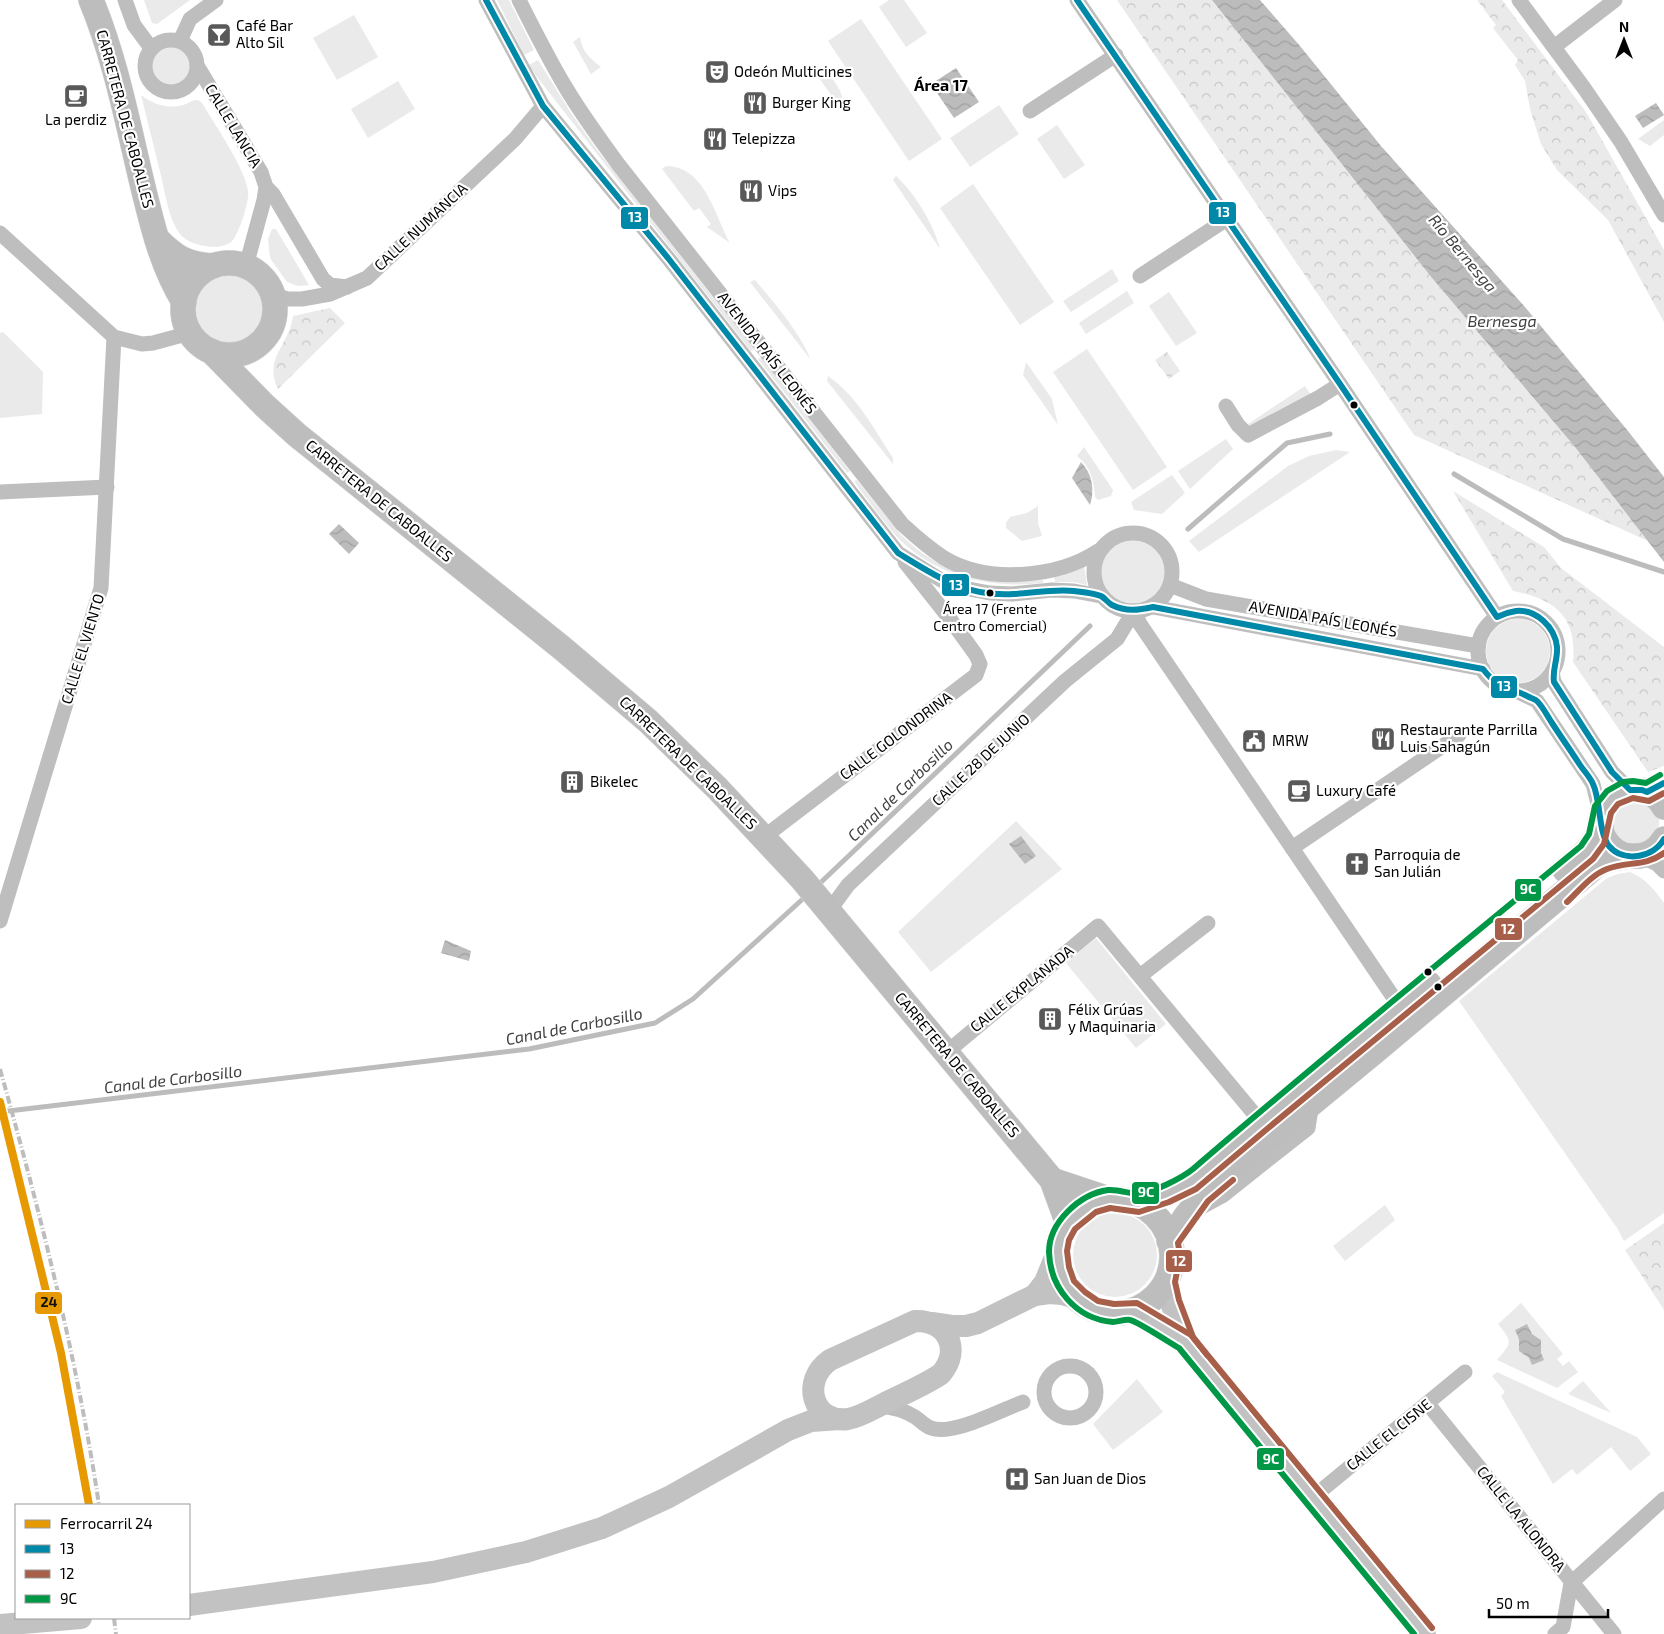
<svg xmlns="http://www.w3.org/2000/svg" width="1664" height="1634" font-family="'Exo 2',sans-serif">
  <defs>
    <pattern id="park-crowns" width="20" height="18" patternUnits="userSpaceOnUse" patternTransform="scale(1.25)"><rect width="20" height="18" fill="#eaeaea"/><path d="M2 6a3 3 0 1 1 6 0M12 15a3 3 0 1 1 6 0" fill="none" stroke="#c7c7c7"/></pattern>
    <pattern id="water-waves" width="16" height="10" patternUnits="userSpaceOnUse" patternTransform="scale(1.25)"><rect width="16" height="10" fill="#bcbcbc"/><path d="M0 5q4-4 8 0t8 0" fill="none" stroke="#a0a0a0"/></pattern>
  </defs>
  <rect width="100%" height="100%" fill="#fff"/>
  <g fill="#eaeaea" fill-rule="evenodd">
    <path d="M144 0H190L157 24 152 23Z"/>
    <path d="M497 0H509L534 50 524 55Z"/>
    <path d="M889 0H904L927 33 906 47 879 7Z"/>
    <path d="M354 15 378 57 337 80 313 38Z"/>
    <path d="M861 19 942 139 909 161 828 41Z"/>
    <path d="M580 37C582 52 590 58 601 67L591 74 573 42Z"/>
    <circle cx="171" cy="66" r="20"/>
    <path d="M538 60 573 116 598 151 754 349 751 351 537 77 529 65Z"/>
    <path d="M820 68C831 75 842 89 843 102L839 106 819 78Z"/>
    <path d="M398 81 415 109 368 138 351 109Z"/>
    <path d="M141 95C154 105 170 110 186 104 190 102 193 100 198 100L202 103C215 125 245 168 248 191 250 200 239 234 232 241 221 252 189 246 180 234 169 220 166 197 162 180 155 151 148 123 141 95Z"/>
    <path d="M999 105 1019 134 970 167 950 138Z"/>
    <path d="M1664 120V135L1650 146 1638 139Z"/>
    <path d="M1057 125 1085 165 1064 179 1037 139Z"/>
    <path d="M666 166C705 166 715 216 730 243L707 227 711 224 699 208 694 211 662 169Z"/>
    <path d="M896 176C916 195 933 223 940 249L893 180Z"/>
    <path d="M973 184 1054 302 1020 325 940 208Z"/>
    <path d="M272 229H276L309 285 298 286 287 282 270 258 268 239Z"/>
    <path d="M1112 269 1119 281 1071 312 1063 301Z"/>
    <circle cx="229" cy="309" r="36"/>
    <path d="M755 280C776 305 798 330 811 360L750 282Z"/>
    <path d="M1127 291 1134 303 1086 334 1079 323Z"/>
    <path d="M1169 292 1197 333 1176 346 1149 306Z"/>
    <path d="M3 332 43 372 42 414 0 418V333Z"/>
    <path d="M1087 349 1167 467 1133 490 1053 372Z"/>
    <path d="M761 357 850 471 847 473 758 359Z"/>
    <path d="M1026 362 1052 399 1058 425 1023 375Z"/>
    <path d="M828 376C857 396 874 429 893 458V464L827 381Z"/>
    <path d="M1305 386 1311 395 1250 426 1248 424Z"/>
    <path d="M1226 439 1233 449 1190 489 1178 471Z"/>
    <path d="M1084 447 1113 490 1111 496 1098 500 1095 497C1094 481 1091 467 1077 456Z"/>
    <path d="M1336 450 1350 452 1199 552 1189 541 1288 466 1309 456Z"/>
    <path d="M1172 475 1185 493 1162 514 1134 510 1131 502Z"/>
    <path d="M857 480 902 536 919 551 938 563 999 581 1014 582 1043 580V583C990 589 937 577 898 538 883 522 871 504 858 487L854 481Z"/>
    <path d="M1038 506V523L1042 536 1022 541 1006 528V523L1010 517 1027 513Z"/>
    <circle cx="1133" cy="572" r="32"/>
    <path d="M1084 566 1087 585 1073 582H1055L1054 577Z"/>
    <circle cx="1518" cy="651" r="32"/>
    <path d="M1640 799C1645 804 1655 810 1658 816 1664 830 1648 839 1639 847L1617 839 1611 818 1618 805Z"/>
    <path d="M1016 821 1062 869 931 972 898 932Z"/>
    <path d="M1630 872C1646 879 1654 889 1664 903V1213L1624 1241 1617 1228 1459 1001 1607 878 1618 874Z"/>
    <path d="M1096 938 1166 1024 1136 1048 1066 963Z"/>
    <path d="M1385 1205 1395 1220 1345 1261 1333 1246Z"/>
    <circle cx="1115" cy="1255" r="42"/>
    <path d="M1521 1303 1563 1354 1557 1359 1563 1366 1569 1361 1578 1372 1557 1388 1497 1360C1512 1342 1513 1343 1498 1324ZM1532 1334 1541 1340V1353L1529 1358 1519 1351V1339Z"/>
    <path d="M1497 1372 1637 1437 1651 1454 1630 1471 1611 1447 1577 1475 1572 1469 1553 1484 1501 1396 1505 1392 1492 1376Z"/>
    <path d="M1137 1379 1163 1412 1113 1450 1093 1424Z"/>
    <path d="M1583 1381 1611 1413 1568 1394Z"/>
  </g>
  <g fill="url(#park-crowns)">
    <path d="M1117 0H1212L1432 278 1575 447 1648 541 1414 435Z"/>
    <path d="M1477 0H1502L1586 112 1664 250V322L1608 220 1557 170 1541 144 1530 109 1525 81 1515 65 1518 60 1493 28 1496 25Z"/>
    <path d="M330 308 345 323 278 389C263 358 289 346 293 316Z"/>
    <path d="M1167 352 1180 371 1169 379 1155 360Z"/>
    <path d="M1453 491 1544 547 1561 568 1664 647V766L1648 772 1573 662C1577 616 1555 599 1513 591Z"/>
    <path d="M1664 1223V1310L1625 1250Z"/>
  </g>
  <g fill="url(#water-waves)">
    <path d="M1212 0H1260L1300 46 1381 146 1525 307 1628 431 1664 477V562L1575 447 1432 278Z"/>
    <path d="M956 68 979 102 954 118 931 84Z"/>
    <path d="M1656 103 1664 115 1643 128 1635 116Z"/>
    <path d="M1081 462C1092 473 1095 490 1090 505L1072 478Z"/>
    <path d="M339 524 359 543 349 554 329 534Z"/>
    <path d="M1021 836 1036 856 1025 864 1009 844Z"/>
    <path d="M445 940 471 951 469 961 441 953Z"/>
    <path d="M1527 1324 1532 1334 1541 1340V1353L1544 1360 1532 1365 1529 1358 1519 1351V1339L1515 1330Z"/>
  </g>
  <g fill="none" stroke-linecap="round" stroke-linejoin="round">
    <g stroke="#bcbcbc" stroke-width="5">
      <path d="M1454 474 1563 539 1664 572"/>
      <path d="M1188 529 1287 443 1330 434"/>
      <path d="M816 887 1090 626"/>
      <path d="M0 1112 529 1049 655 1023 693 999 806 896"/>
    </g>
    <defs>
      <g id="primary">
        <path d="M91 0C116 60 128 125 143 187 153 228 162 266 184 302"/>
        <path d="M157 239C176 258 186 264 213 266"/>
        <circle cx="229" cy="309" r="46"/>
        <path d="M211 351 265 406 297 435 562 648 648 721 717 788 802 879 1052 1180 1068 1224"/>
        <path d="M1664 807C1642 767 1581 804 1606 841 1612 850 1622 856 1632 856 1646 857 1657 851 1664 839"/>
        <path d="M1565 870C1582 856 1593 848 1601 827"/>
        <path d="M1052 1180 1109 1199"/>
        <circle cx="1115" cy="1256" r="57"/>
        <path d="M1137 1203 1166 1194 1191 1182 1429 984"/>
        <path d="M1169 1241 1186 1216 1209 1188 1374 1052 1598 864 1611 859 1629 856"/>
      </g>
    </defs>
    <use href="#primary" stroke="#dbdbdb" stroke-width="26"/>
    <g stroke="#bebebe" stroke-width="15">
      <path d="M125 0 134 25 151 48"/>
      <path d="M486 0 543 106 668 258 898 553 941 580 958 587 990 593 1012 594 1052 590 1074 591 1101 596"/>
      <path d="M519 0C534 30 549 60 566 88 582 115 600 139 618 164L902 524C915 536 929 548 944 558 987 584 1057 578 1098 551"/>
      <path d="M1077 0 1340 384 1497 617"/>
      <path d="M1519 0 1584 88 1621 142 1664 215"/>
      <circle cx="171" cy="66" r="26"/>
      <path d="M180 41 190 19 216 0"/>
      <path d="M1554 47 1615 0"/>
      <path d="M198 67 261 172 266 187 264 200 246 266"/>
      <path d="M1030 111 1116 55"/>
      <path d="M266 187 273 194 323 279 330 285 347 287"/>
      <path d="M0 233 114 337 142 344 153 343 190 333"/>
      <path d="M1140 276 1227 219"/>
      <path d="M273 295 288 299H302L330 294 367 278 515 139 543 106"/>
      <path d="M1226 406 1238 425 1248 435 1318 398 1340 384"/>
      <path d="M0 492 107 487"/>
      <circle cx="1133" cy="572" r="39"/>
      <path d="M1170 585 1206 599 1478 646"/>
      <path d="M1153 607 1483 669"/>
      <path d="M1134 611 1140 624 1400 1007"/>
      <circle cx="1518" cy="651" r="40"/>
      <path d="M1552 672 1554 682 1612 772 1630 790"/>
      <path d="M1516 691 1537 701 1593 784 1601 816"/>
      <path d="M764 837 976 675 980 664 976 655 950 619 905 562"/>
      <path d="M1292 848 1459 735"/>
      <path d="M1641 856 1657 864 1664 871"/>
      <path d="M829 911 848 885 1065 681 1117 639 1134 611"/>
      <path d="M0 921 101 588 114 337"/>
      <path d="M1140 976 1208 923"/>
      <path d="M947 1052 1098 926 1261 1122"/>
      <path d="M1198 1209 1222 1196 1308 1128 1312 1103"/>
      <circle cx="1070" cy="1392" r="26"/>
      <path d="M1428 1404 1614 1634"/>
      <path d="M879 1406C893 1407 904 1410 915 1417 921 1421 925 1426 931 1428 953 1436 1001 1410 1023 1402"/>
      <path d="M1312 1498 1465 1372"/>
      <path d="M1555 1634 1563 1627 1571 1583 1664 1499"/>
    </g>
    <g stroke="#c2c2c2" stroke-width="22">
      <path d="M1166 1282 1171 1303 1185 1341 1312 1498 1425 1634"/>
      <path d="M1035 1295 1045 1282 1058 1250"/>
      <path d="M1133 1311 1185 1341"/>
      <path d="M915 1321C947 1320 962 1349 941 1374 923 1386 903 1394 883 1404 873 1409 860 1417 848 1419 813 1424 800 1381 830 1360Z"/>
      <path d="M932 1323 952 1326H966L978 1323 1035 1295 1049 1293 1062 1294 1079 1299"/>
      <path d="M189 1605 433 1572 526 1552 602 1528 669 1497 788 1430 811 1421 840 1419"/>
      <path d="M0 1625 81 1618"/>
    </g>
    <use href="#primary" stroke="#bdbdbd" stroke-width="25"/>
    <g stroke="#bdbdbd" stroke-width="4" stroke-dasharray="8 2.5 1 2.5" stroke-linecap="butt">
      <path d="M0 1069C40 1212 77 1358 99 1505"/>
      <path d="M114 1618 116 1634"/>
    </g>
    <defs>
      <g id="bus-1">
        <path d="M486 0 543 106 668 258 898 553C937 577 965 597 1014 594 1034 593 1054 589 1074 591 1082 592 1094 593 1101 596 1105 598 1108 603 1112 605 1126 612 1139 610 1153 607L1483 669C1498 689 1507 686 1527 696 1530 698 1535 699 1537 701 1543 707 1548 717 1552 723 1561 737 1571 751 1580 765 1584 771 1590 777 1593 784 1601 801 1598 832 1609 846 1623 863 1654 858 1664 839"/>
        <path d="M1077 0 1340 384 1497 617C1503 614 1509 612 1516 611 1536 609 1555 627 1557 647 1558 659 1552 670 1554 682L1612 772 1630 790H1642L1647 792 1664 783"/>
      </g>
      <g id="bus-2">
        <path d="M1567 902C1579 891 1591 875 1607 869 1627 861 1645 867 1664 853"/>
        <path d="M1207 1355 1193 1337 1179 1300 1175 1282 1180 1256 1178 1243 1208 1201 1233 1180"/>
        <path d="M1432 1628 1191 1335 1137 1303 1114 1304 1098 1301 1085 1292 1074 1281 1069 1267 1067 1251 1069 1240 1075 1229 1096 1212 1110 1208 1139 1212 1169 1202 1196 1189 1267 1129 1593 859 1604 844 1611 813 1618 804 1633 798 1649 801 1664 793"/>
      </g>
      <path id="bus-3" d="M1414 1634 1179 1348C1170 1343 1137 1321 1130 1320 1125 1319 1118 1322 1113 1322 1076 1319 1050 1288 1049 1252 1049 1222 1080 1194 1108 1190 1118 1189 1130 1194 1138 1194 1152 1193 1182 1178 1193 1169 1321 1059 1451 953 1581 846L1589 834 1595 806 1607 791 1623 782 1633 781 1646 783 1660 775"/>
    </defs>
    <use href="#bus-1" stroke="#fff" stroke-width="10"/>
    <use href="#bus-2" stroke="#fff" stroke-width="10"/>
    <use href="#bus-3" stroke="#fff" stroke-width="10"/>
    <use href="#bus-1" stroke="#0088a9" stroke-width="6"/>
    <use href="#bus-2" stroke="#a75f4a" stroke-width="6"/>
    <use href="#bus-3" stroke="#009846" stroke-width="6"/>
    <defs>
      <path id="rail-1" d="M0 1102 61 1353 89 1505"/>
    </defs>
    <use href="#rail-1" stroke="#fff" stroke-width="11"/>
    <use href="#rail-1" stroke="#e69900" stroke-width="8"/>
  </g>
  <defs>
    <symbol id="bar-square" viewBox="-11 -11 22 22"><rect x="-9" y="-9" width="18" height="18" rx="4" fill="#595959" stroke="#fff"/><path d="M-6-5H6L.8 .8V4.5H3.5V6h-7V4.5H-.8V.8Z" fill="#fff"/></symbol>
    <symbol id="theatre-square" viewBox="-11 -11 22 22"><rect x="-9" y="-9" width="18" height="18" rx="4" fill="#595959" stroke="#fff"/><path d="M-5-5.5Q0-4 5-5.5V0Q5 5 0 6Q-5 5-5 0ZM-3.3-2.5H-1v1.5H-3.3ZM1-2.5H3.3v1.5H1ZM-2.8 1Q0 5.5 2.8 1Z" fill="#fff"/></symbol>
    <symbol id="cafe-square" viewBox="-11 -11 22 22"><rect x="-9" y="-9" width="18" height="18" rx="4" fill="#595959" stroke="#fff"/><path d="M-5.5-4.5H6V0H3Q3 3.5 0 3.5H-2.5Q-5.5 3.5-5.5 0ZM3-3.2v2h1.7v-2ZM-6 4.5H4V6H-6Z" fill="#fff"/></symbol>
    <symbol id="restaurant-square" viewBox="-11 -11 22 22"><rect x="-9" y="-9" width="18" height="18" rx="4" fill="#595959" stroke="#fff"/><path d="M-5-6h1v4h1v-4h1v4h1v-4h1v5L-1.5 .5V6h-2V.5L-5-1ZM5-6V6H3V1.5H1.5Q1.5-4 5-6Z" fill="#fff"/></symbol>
    <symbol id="civic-square" viewBox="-11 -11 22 22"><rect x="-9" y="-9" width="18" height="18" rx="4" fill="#595959" stroke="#fff"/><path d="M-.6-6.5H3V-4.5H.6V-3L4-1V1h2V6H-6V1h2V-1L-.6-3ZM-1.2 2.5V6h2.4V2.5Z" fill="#fff"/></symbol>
    <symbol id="building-square" viewBox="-11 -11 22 22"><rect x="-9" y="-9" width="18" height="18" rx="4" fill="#595959" stroke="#fff"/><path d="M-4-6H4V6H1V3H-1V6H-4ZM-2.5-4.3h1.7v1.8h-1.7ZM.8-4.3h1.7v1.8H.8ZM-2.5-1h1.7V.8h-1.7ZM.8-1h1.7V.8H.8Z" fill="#fff"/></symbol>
    <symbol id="church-square" viewBox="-11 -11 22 22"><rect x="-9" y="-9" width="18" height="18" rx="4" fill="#595959" stroke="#fff"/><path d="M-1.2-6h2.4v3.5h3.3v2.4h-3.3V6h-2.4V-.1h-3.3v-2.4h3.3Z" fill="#fff"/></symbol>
    <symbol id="hospital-square" viewBox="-11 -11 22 22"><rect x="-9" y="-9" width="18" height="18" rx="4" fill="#595959" stroke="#fff"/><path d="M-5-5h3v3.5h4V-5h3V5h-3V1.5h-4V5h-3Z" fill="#fff"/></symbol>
  </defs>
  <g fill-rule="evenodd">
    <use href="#bar-square" x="205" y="21" width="28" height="28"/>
    <use href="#theatre-square" x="703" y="58" width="28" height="28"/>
    <use href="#cafe-square" x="62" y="82" width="28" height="28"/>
    <use href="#restaurant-square" x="741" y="89" width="28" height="28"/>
    <use href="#restaurant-square" x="701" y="125" width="28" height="28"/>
    <use href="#restaurant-square" x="737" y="177" width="28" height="28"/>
    <use href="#restaurant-square" x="1369" y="725" width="28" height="28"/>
    <use href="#civic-square" x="1240" y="727" width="28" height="28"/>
    <use href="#building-square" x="558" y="768" width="28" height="28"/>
    <use href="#cafe-square" x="1285" y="777" width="28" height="28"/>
    <use href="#church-square" x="1343" y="850" width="28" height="28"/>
    <use href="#building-square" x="1036" y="1005" width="28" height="28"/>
    <use href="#hospital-square" x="1003" y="1465" width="28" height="28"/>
  </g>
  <g fill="#000" stroke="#fff" stroke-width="2">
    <circle cx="1354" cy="405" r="4.5"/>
    <circle cx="990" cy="593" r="4.5"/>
    <circle cx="1428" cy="972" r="4.5"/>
    <circle cx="1438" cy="987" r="4.5"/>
  </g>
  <g text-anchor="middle" stroke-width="4.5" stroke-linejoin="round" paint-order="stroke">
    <g font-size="14" fill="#000" stroke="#fff">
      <text x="990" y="614">Área 17 (Frente<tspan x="990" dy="17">Centro Comercial)</tspan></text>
    </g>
    <g font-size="15" fill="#000" stroke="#fff" text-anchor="start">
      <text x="236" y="31">Café Bar<tspan x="236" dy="17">Alto Sil</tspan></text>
      <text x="734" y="77">Odeón Multicines</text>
      <text x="772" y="108">Burger King</text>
      <text x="76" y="125" text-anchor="middle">La perdiz</text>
      <text x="732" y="144">Telepizza</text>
      <text x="768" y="196">Vips</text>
      <text x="1400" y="735">Restaurante Parrilla<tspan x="1400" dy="17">Luis Sahagún</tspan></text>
      <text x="1272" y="746">MRW</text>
      <text x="590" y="787">Bikelec</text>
      <text x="1316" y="796">Luxury Café</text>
      <text x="1374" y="860">Parroquia de<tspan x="1374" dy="17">San Julián</tspan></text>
      <text x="1068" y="1015">Félix Grúas<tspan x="1068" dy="17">y Maquinaria</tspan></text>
      <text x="1034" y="1484">San Juan de Dios</text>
    </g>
    <g font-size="15" fill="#000" stroke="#fff">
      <text transform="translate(125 119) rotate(75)" y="5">CARRETERA DE CABOALLES</text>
      <text transform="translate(233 126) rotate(59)" y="5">CALLE LANCIA</text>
      <text transform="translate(421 227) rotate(-43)" y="5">CALLE NUMANCIA</text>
      <text transform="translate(767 353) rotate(52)" y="5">AVENIDA PAÍS LEONÉS</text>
      <text transform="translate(379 501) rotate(39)" y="5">CARRETERA DE CABOALLES</text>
      <text transform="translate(1323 619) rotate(10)" y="5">AVENIDA PAÍS LEONÉS</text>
      <text transform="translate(83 649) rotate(-73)" y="5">CALLE EL VIENTO</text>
      <text transform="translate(896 736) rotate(-37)" y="5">CALLE GOLONDRINA</text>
      <text transform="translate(981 760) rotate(-43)" y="5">CALLE 28 DE JUNIO</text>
      <text transform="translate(688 763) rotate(44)" y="5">CARRETERA DE CABOALLES</text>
      <text transform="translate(1022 989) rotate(-39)" y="5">CALLE EXPLANADA</text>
      <text transform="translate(957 1065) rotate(50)" y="5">CARRETERA DE CABOALLES</text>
      <text transform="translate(1389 1435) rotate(-39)" y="5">CALLE EL CISNE</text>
      <text transform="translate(1521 1519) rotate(51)" y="5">CALLE LA ALONDRA</text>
    </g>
    <g font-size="16" font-weight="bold" fill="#000" stroke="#fff">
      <text x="941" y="91">Área 17</text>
    </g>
    <g font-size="16" font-style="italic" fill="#414141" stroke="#fff">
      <text transform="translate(1463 253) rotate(50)" y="6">Río Bernesga</text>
      <text x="1502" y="327">Bernesga</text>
      <text transform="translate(900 790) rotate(-44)" y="6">Canal de Carbosillo</text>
      <text transform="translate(574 1026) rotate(-11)" y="6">Canal de Carbosillo</text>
      <text transform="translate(173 1079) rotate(-7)" y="6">Canal de Carbosillo</text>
    </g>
  </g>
  <g stroke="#fff" stroke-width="2">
    <rect x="1208" y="201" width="29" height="24" rx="5" fill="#0088a9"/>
    <rect x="620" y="206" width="29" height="24" rx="5" fill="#0088a9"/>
    <rect x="941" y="573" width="29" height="24" rx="5" fill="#0088a9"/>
    <rect x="1490" y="675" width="28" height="24" rx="5" fill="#0088a9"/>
    <rect x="1514" y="878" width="28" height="24" rx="5" fill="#009846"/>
    <rect x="1494" y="917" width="29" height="24" rx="5" fill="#a75f4a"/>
    <rect x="1131" y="1181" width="29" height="24" rx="5" fill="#009846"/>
    <rect x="1165" y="1249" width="28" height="24" rx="5" fill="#a75f4a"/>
    <rect x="34" y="1291" width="29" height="24" rx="5" fill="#e69900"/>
    <rect x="1256" y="1447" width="29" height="24" rx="5" fill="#009846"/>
  </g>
  <g font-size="14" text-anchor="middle" font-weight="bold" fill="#fff">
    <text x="1223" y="217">13</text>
    <text x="635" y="222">13</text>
    <text x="956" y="590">13</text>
    <text x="1504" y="691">13</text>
    <text x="1528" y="894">9C</text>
    <text x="1508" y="934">12</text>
    <text x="1146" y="1197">9C</text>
    <text x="1179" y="1266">12</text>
    <text x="1271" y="1464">9C</text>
  </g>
  <g font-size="14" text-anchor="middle" font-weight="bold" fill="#111">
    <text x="49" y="1307">24</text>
  </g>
  <rect x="15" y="1504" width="175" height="115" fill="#ffffff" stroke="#999999"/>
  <rect x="25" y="1520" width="25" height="8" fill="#e69900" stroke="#999999"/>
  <text x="60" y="1529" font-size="15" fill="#000000">Ferrocarril 24</text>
  <rect x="25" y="1545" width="25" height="8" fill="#0088a9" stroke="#999999"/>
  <text x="60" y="1554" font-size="15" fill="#000000">13</text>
  <rect x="25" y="1570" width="25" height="8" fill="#a75f4a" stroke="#999999"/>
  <text x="60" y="1579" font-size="15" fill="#000000">12</text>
  <rect x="25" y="1595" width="25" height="8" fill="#009846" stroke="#999999"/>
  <text x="60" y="1604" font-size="15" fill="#000000">9C</text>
  <g transform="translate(1624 40)" stroke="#ffffff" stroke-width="4" paint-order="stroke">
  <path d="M0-4L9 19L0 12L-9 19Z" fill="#000000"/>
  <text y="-8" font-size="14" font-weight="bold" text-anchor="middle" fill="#000000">N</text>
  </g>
  <path d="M1489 1609v8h119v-8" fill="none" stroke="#000000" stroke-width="2.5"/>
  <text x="1496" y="1609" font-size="15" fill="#000000" stroke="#ffffff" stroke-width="4" paint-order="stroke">50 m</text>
</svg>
